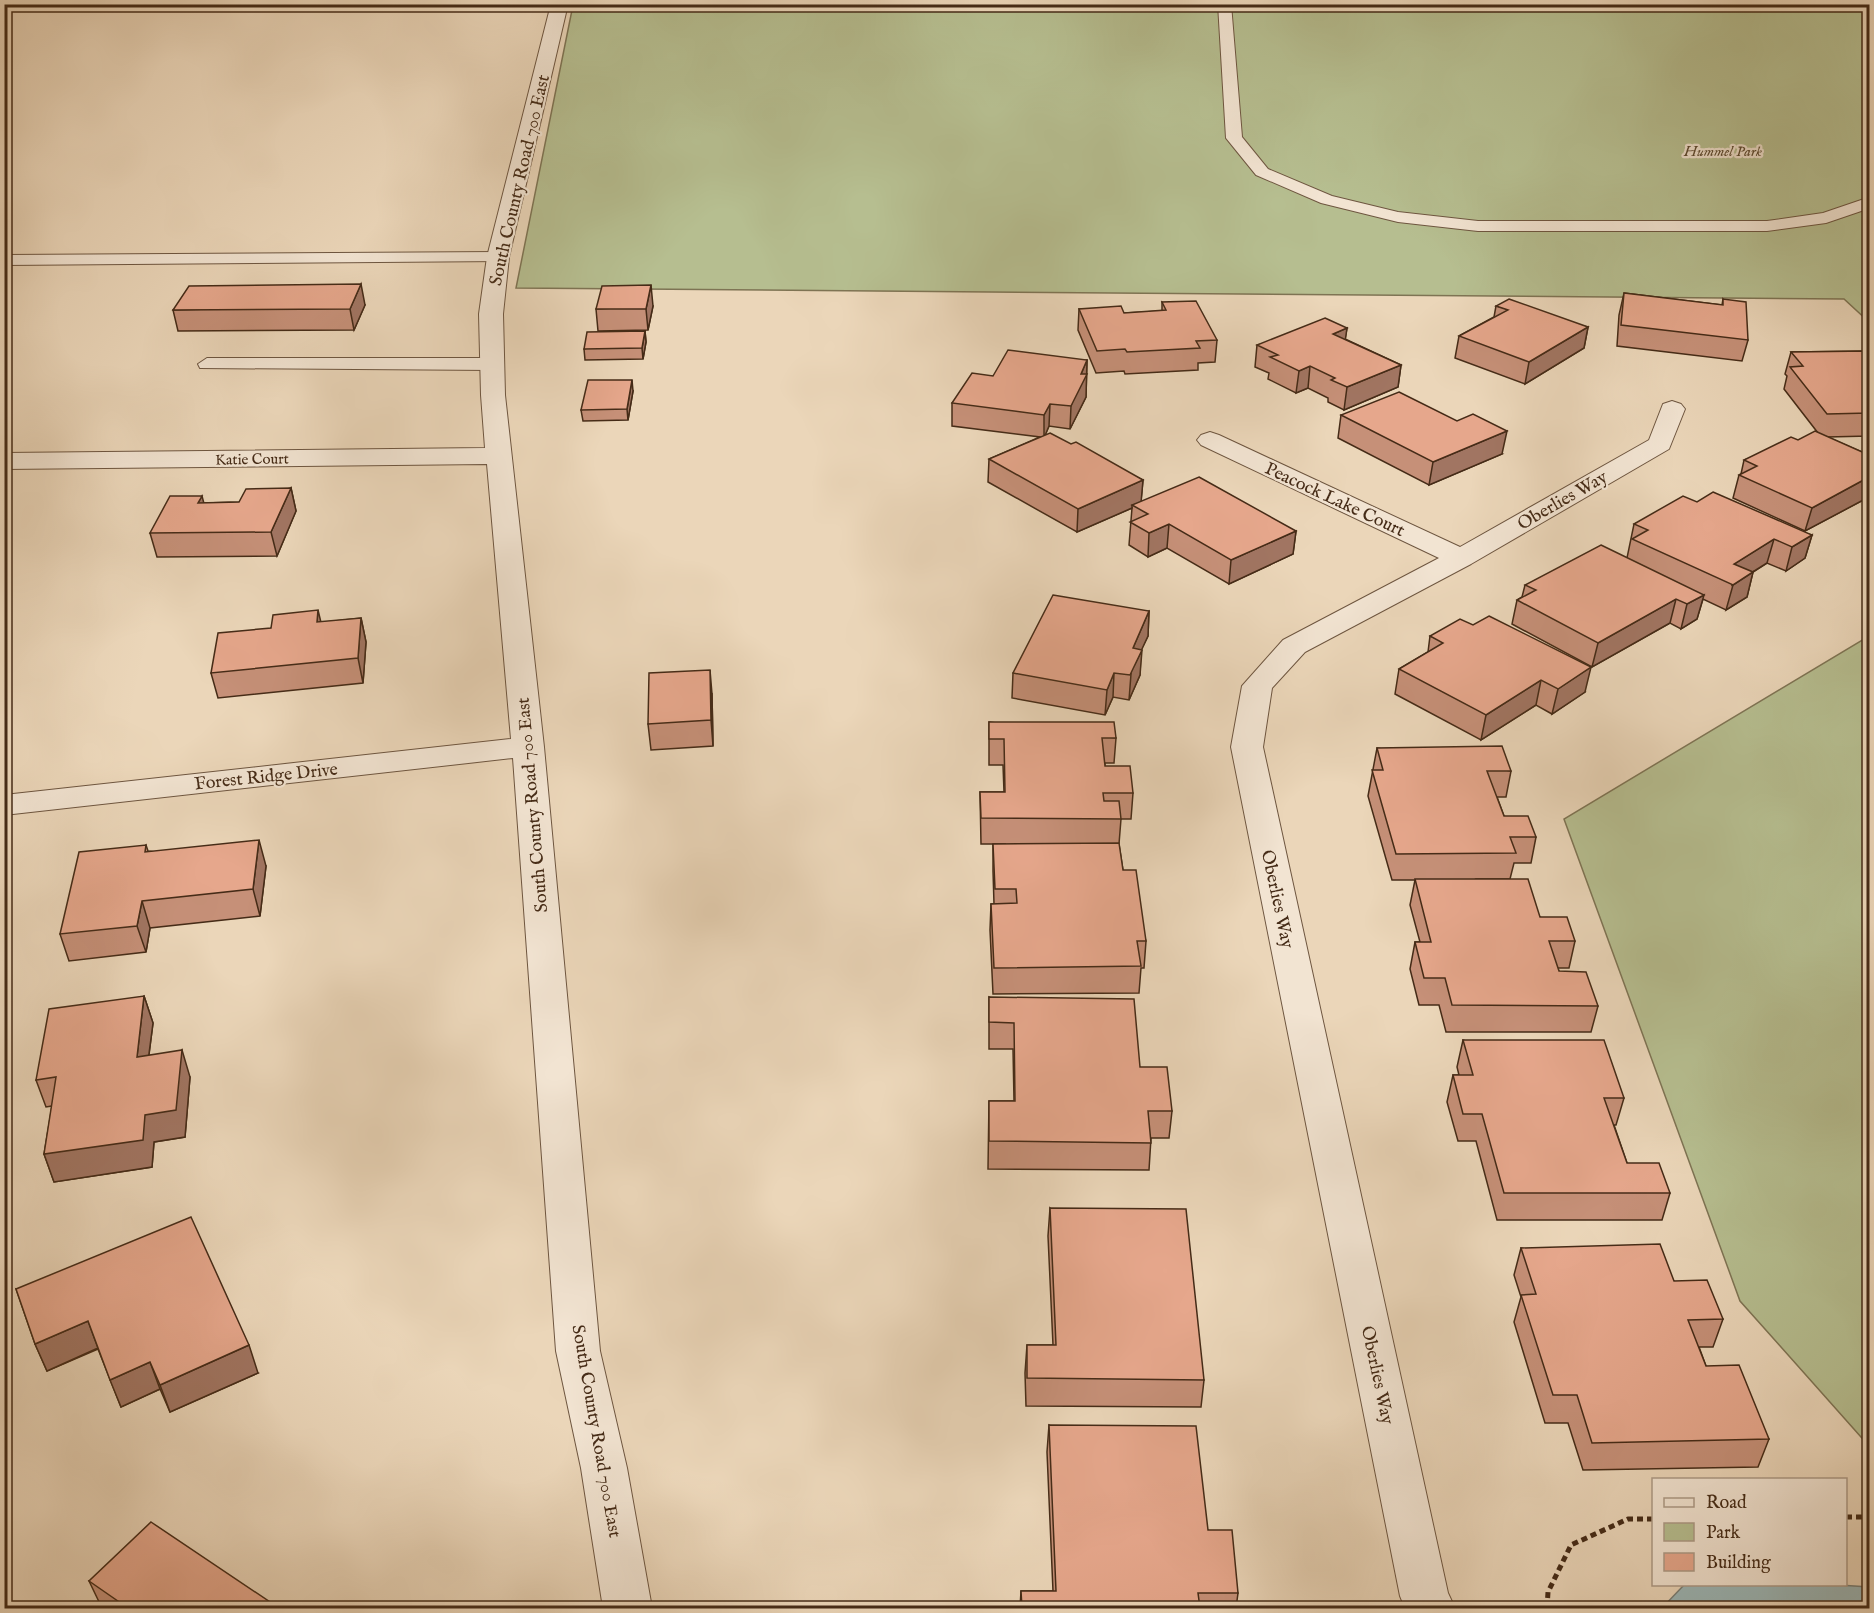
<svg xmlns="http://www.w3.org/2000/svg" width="1874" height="1613" font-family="'IM FELL English',serif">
  <rect width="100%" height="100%" fill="#ebd6b9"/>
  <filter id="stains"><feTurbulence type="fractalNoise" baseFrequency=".00333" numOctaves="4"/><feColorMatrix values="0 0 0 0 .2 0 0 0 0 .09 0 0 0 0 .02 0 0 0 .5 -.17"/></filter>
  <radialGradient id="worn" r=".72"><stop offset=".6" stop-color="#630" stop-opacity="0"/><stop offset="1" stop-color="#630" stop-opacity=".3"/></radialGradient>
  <g fill="#b6be90" stroke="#7e7454" stroke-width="1.5">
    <path d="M573 5H1869V322L1844 299 516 288Z"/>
    <path d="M1869 636V1446L1740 1301 1564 819Z"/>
  </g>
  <path fill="#9bb7b8" stroke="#797f78" stroke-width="1.5" d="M1839 1585 1869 1587V1608H1662L1684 1585Z"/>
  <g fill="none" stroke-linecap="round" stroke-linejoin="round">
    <defs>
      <g id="service">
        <path d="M1218 4H1231L1242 137 1268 169 1332 196 1398 212 1478 221H1767L1823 213 1870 197V208L1826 223 1767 231H1478L1398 222 1321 203 1256 175 1226 138Z"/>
        <path d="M498 252 506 257 504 261 4 265V255Z"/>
        <path d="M207 358H492L501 364 492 370 200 368 198 364Z"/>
      </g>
      <g id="minor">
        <path d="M551 4H568L509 257 503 314 505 395 544 747 600 1351 627 1468 652 1608H603L581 1468 556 1351 513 758 4 815V795L511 739 487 464 4 469V453L485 448 481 395 479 314 487 257Z"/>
        <path d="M1672 401 1681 404 1685 409 1669 449 1471 564 1305 652 1272 688 1263 747 1448 1593 1455 1608H1405L1400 1596 1231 747 1242 686 1283 640 1439 558 1201 445 1197 440 1201 435 1210 432 1219 435 1460 547 1649 440 1663 404Z"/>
      </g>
    </defs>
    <use href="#service" stroke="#6e5640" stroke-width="2"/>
    <use href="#minor" stroke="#6e5640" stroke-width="2"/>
    <g stroke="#452b17" stroke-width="5" stroke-dasharray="6 4" stroke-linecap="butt">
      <path d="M1846 1517H1870"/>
      <path d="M1547 1608 1548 1592 1571 1545 1628 1519H1654"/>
    </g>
    <use href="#service" fill="#f2e4d2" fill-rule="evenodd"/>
    <use href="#minor" fill="#f2e4d2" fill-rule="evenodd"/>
  </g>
  <g fill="#c69078" stroke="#452b17" stroke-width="1.5">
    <path d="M1624 293 1722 305 1723 299 1748 340 1742 361 1617 346 1619 315Z"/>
    <path d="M1162 302 1217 340 1215 362 1198 363V370L1125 374 1124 371 1096 373 1078 330 1079 309 1124 313 1162 311Z"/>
    <path d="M365 305 354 330 178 331 173 310Z"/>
    <path d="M653 306 648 330 598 331 596 309Z"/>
    <path d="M1496 306 1588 327 1584 348 1525 384 1455 358 1459 336 1494 317Z"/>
    <path d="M1347 328 1345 339 1401 365 1398 387 1344 410 1328 402V398L1308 388 1296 393 1268 379 1269 373 1255 367 1257 345Z"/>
    <path d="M645 331 646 342 643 359 585 360 584 349Z"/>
    <path d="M1869 351V436L1827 437 1869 455V499L1867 498 1805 531 1733 498 1739 475 1741 474 1744 460 1818 433 1784 389 1787 376 1785 374 1791 352Z"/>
    <path d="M1087 360 1086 397 1070 429 1049 426 1045 435 1143 480 1141 501 1296 531 1293 554 1229 584 1167 548 1148 557 1129 545 1132 508 1077 532 988 482 989 459 1040 437 952 426V403L993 376Z"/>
    <path d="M633 391 628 420 583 421 581 410Z"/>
    <path d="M1341 415 1502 454 1429 485 1338 438Z"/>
    <path d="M291 488 296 511 277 556 157 557 150 533 204 503 239 502Z"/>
    <path d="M1697 502 1812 535 1805 558 1786 571 1767 563 1753 572 1747 597 1726 610 1703 599 1697 619 1681 629 1670 623 1592 667 1512 624 1517 600 1522 597 1525 585 1627 558 1634 524Z"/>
    <path d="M1149 611 1148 636 1141 650 1140 675 1129 700 1113 697 1105 715 1012 698 1013 673Z"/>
    <path d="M361 618 366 642 363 683 218 698 211 673 271 628Z"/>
    <path d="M1430 636 1585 692 1552 714 1536 705 1481 740 1395 694 1399 669 1428 652Z"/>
    <path d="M712 694 713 746 651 750 648 724Z"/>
    <path d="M989 722 1116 738 1114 763H1105V766L1133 793 1131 819H1121L1119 844 1123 870 1146 941 1144 968H1141L1139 993 993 994 990 930 991 904H994L993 871V844H1006H981L980 792H1004L1003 765H989Z"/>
    <path d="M1377 748 1511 771 1506 797H1497L1504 816 1536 837 1531 863H1514L1510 879H1477L1540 917 1575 941 1569 968H1557L1559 971 1598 1006 1591 1032H1446L1439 1005H1419L1410 969 1415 942H1420L1410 905 1415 880H1392L1368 796Z"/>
    <path d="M146 845 148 851 266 866 260 916 150 928 146 952 69 961 60 934Z"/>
    <path d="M144 996 153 1023 149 1055 190 1077 185 1137 154 1142 152 1167 54 1182 44 1154 52 1106 46 1107 36 1080Z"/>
    <path d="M989 997 1140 1067 1172 1111 1169 1138H1151L1149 1170 988 1169 989 1101H1014L1013 1049H989Z"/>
    <path d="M1463 1040 1624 1098 1616 1125H1614L1627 1163 1670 1193 1662 1220H1497L1476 1141H1458L1447 1102 1453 1075H1459L1457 1067Z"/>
    <path d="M1050 1208 1204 1380 1201 1407 1026 1406 1025 1373 1027 1345H1053L1048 1236Z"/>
    <path d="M1521 1248 1674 1281 1723 1319 1713 1347H1699L1706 1366 1769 1439 1758 1467 1583 1470 1568 1423H1545L1514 1322 1521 1297 1514 1275Z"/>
    <path d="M16 1289 258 1373 170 1412 160 1389 121 1407 98 1349 47 1371 35 1344Z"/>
    <path d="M1049 1425 1208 1530 1238 1593 1236 1608H1020L1021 1591H1053L1047 1452Z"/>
    <path d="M89 1581 279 1608H102Z"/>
  </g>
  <g fill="#a17562" stroke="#452b17" stroke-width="1.5">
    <path d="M361 284 365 305 354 330 350 309Z"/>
    <path d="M651 285 653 306 648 330 646 309Z"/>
    <path d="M1588 327 1584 348 1525 384 1529 362Z"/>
    <path d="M1347 328 1344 349 1333 334Z"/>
    <path d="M645 331 646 342 643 359 642 348Z"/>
    <path d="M1087 360 1086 397 1070 429 1071 406 1081 374Z"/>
    <path d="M1401 365 1398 387 1344 410 1347 387Z"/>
    <path d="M1310 366 1308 388 1296 393 1299 371Z"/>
    <path d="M632 380 633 391 628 420 627 409Z"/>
    <path d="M1050 404 1049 426 1044 438V415Z"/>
    <path d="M1507 431 1502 454 1429 485 1433 462Z"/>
    <path d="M1869 477V490L1867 498 1805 531 1812 508Z"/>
    <path d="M1143 480 1141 503 1132 505V508L1077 532 1078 509Z"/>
    <path d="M291 488 296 511 277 556 271 532Z"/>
    <path d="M202 496 208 519 198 503Z"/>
    <path d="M1169 524 1167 548 1148 557 1149 533Z"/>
    <path d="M1296 531 1293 554 1229 584 1231 560Z"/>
    <path d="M1812 535 1805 558 1786 571 1792 547Z"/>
    <path d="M1774 539 1767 563 1732 585 1734 564Z"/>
    <path d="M1753 572 1747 597 1726 610 1733 585Z"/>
    <path d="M1704 595 1697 619 1681 629 1687 604Z"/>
    <path d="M1676 599 1670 623 1592 667 1598 643Z"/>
    <path d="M318 610 324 635 317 622Z"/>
    <path d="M1149 611 1148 636 1134 666 1142 650 1140 675 1129 700 1133 648Z"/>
    <path d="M361 618 366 642 363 683 358 658Z"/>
    <path d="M1591 667 1585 692 1552 714 1558 689Z"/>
    <path d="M710 670 712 694 713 746 711 720Z"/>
    <path d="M1114 673 1113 697 1105 715 1107 690Z"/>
    <path d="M1541 680 1536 705 1481 740 1486 715Z"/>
    <path d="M259 840 266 866 260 916 253 889Z"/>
    <path d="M142 901 150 928 146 952 137 926Z"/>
    <path d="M144 996 153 1023 145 1084 137 1057Z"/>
    <path d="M182 1050 190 1077 185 1137 154 1142 152 1167 54 1182 44 1154 145 1115Z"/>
    <path d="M88 1321 98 1348 47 1371 35 1344Z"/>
    <path d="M249 1345 258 1373 170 1412 160 1385Z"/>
    <path d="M150 1362 160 1389 121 1407 110 1380Z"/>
  </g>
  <g fill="#e6a78c" stroke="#452b17" stroke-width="1.5">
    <path d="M361 284 350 309 173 310 189 286Z"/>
    <path d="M651 285 646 309H596L602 286Z"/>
    <path d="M1624 293 1723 305V299L1746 302 1748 340 1621 325Z"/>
    <path d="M1509 299 1588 327 1529 362 1459 336 1508 310 1496 306Z"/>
    <path d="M1196 301 1217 340 1196 341 1200 348 1127 352 1125 349 1097 351 1079 309 1121 306 1124 313 1166 310 1162 302Z"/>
    <path d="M1325 318 1347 328 1333 334 1401 365 1347 387 1331 380 1335 378 1310 366 1299 371 1270 357 1278 355 1257 345Z"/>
    <path d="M645 331 642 348 584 349 587 332Z"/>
    <path d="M1008 350 1087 360 1081 374H1087L1071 406 1050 404 1044 415 952 403 972 373 993 376Z"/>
    <path d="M1869 351V413L1827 414 1790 367 1803 366 1791 352Z"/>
    <path d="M588 380H632L627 409 581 410Z"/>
    <path d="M1399 392 1457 421 1473 414 1507 431 1433 462 1341 415Z"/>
    <path d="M1815 431 1869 455V477L1812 508 1739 475 1757 466 1744 460 1791 437 1798 440Z"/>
    <path d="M1050 433 1071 444 1076 442 1143 480 1078 509 989 459Z"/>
    <path d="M1199 477 1296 531 1231 560 1169 524 1149 533 1130 522 1148 514 1132 505Z"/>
    <path d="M291 488 271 532 150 533 170 496H202L198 503 239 502 246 489Z"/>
    <path d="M1713 492 1812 535 1792 547 1774 539 1734 564 1753 572 1733 585 1632 539 1648 530 1634 524 1683 496 1697 502Z"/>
    <path d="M1601 545 1704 595 1687 604 1676 599 1598 643 1517 600 1536 590 1525 585Z"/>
    <path d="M1053 595 1149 611 1133 648 1142 650 1130 675 1114 673 1107 690 1013 673Z"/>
    <path d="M318 610 317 622 361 618 358 658 211 673 218 633 271 628 273 615Z"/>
    <path d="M1489 616 1591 667 1558 689 1541 680 1486 715 1399 669 1443 643 1430 636 1460 619 1473 625Z"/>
    <path d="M710 670 711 720 648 724 649 673Z"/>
    <path d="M989 722H1114L1116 738H1102L1105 766H1130L1133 793H1103L1104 801H1119L1121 819 981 818 980 792H1005L1004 739H989Z"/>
    <path d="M1502 746 1511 771H1487L1504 816H1528L1536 837H1510L1516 853 1396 854 1372 770H1383L1377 748Z"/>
    <path d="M259 840 253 889 142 901 137 926 60 934 79 852 146 845 145 852Z"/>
    <path d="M1119 843 1123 870H1136L1146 941H1137L1141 966 994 968 991 904 1017 903 1016 889H995L993 844Z"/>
    <path d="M1415 879H1528L1540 917H1567L1575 941H1549L1559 971 1586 972 1598 1006 1452 1005 1445 978H1424L1415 942H1431Z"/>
    <path d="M144 996 137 1057 182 1050 176 1110 145 1115 143 1140 44 1154 56 1077 36 1080 49 1009Z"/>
    <path d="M989 997 1134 999 1140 1067H1167L1172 1111H1148L1151 1143 989 1141V1101H1015L1014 1023 989 1022Z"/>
    <path d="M1463 1040H1604L1624 1098H1604L1627 1163H1659L1670 1193H1504L1482 1114H1463L1453 1075H1473Z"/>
    <path d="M1050 1208 1186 1209 1204 1380 1027 1378V1345H1056Z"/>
    <path d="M191 1217 249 1345 160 1385 150 1362 110 1380 88 1321 35 1344 16 1289Z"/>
    <path d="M1660 1244 1674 1281 1707 1280 1723 1319 1688 1320 1706 1366 1739 1365 1769 1439 1592 1443 1577 1395H1553L1521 1295 1536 1294 1521 1248Z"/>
    <path d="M1049 1425 1196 1426 1208 1530H1232L1238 1593H1198L1200 1608H1022L1021 1591H1056Z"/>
    <path d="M151 1522 279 1608H128L89 1581Z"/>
  </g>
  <g text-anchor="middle" stroke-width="4.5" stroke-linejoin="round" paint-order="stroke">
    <g font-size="15" font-style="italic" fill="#5c482f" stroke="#f2e4d2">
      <text x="1723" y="156">Hummel Park</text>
    </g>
    <g font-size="15" fill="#452b17" stroke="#f2e4d2">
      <text transform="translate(252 459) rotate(-1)" y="5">Katie Court</text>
    </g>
    <g font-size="18" fill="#452b17" stroke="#f2e4d2">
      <text transform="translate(519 180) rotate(-77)" y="6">South County Road 700 East</text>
      <text transform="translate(1335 499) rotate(25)" y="6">Peacock Lake Court</text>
      <text transform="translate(1562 500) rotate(-30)" y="6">Oberlies Way</text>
      <text transform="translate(266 776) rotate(-6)" y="6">Forest Ridge Drive</text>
      <text transform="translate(532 805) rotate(-95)" y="6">South County Road 700 East</text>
      <text transform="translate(1278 899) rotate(78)" y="6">Oberlies Way</text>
      <text transform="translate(1378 1375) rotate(78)" y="6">Oberlies Way</text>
      <text transform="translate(597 1431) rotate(80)" y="6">South County Road 700 East</text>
    </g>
  </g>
  <rect width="1874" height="1613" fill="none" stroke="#ebd6b9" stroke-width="24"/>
  <rect x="6" y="6" width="1862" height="1601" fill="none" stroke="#452b17" stroke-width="3"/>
  <rect x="12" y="12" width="1850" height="1589" fill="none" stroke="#452b17" stroke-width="1.5"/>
  <rect x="1652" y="1478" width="195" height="108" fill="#f2e4d2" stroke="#ad9a87" stroke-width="1.5"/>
  <rect x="1664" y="1498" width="30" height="9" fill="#f2e4d2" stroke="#ad9a87" stroke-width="1.5"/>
  <text x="1706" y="1508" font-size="18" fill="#452b17">Road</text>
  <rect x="1664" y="1523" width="30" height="18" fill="#b6be90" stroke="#ad9a87" stroke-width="1.5"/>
  <text x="1706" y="1538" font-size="18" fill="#452b17">Park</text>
  <rect x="1664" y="1553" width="30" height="18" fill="#e6a78c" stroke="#ad9a87" stroke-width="1.5"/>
  <text x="1706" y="1568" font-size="18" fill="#452b17">Building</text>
  <rect width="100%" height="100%" filter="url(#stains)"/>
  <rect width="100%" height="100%" fill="url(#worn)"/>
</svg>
